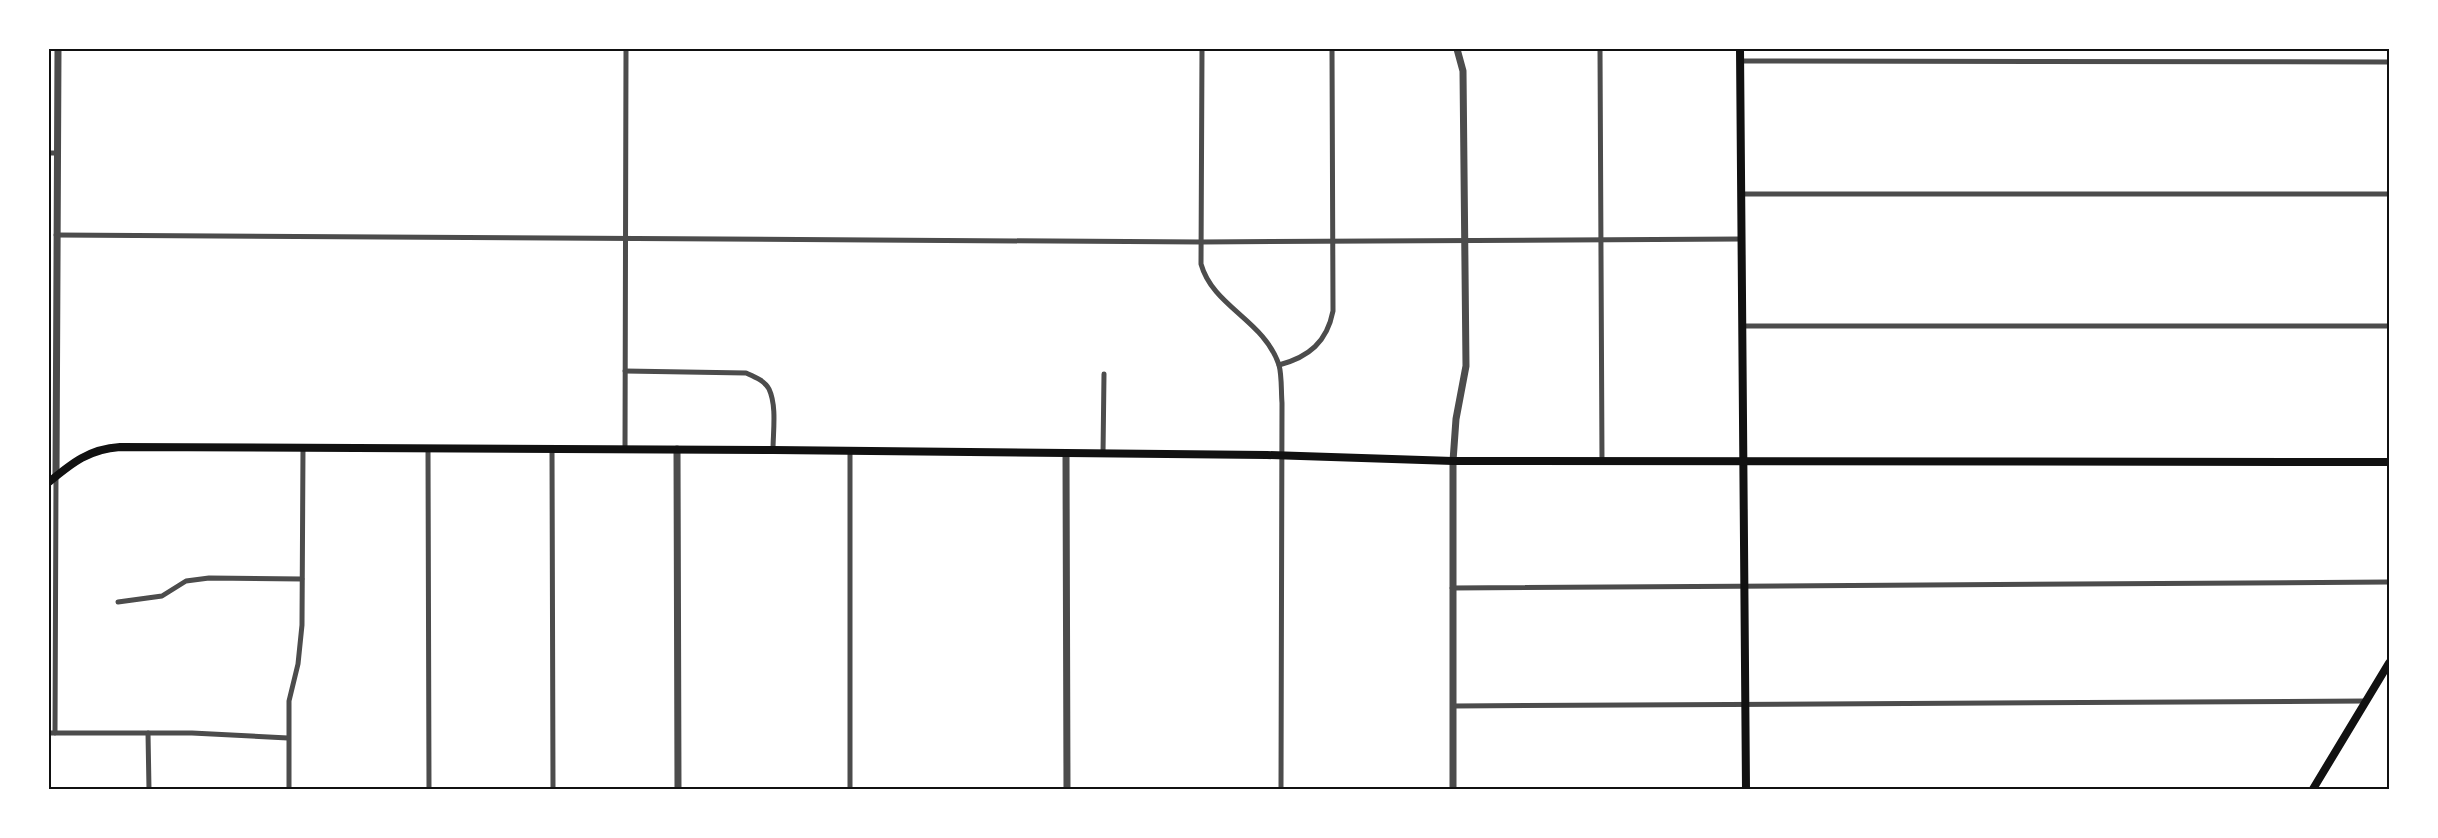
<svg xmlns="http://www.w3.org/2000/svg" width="2438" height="838" font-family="'Space Grotesk',sans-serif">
  <rect width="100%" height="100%" fill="#fff"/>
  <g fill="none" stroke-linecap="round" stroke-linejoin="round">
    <g stroke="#4c4c4c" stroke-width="5">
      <path d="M1202 49 1201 264C1213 307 1264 320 1279 365 1282 376 1281 391 1282 403L1281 789"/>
      <path d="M1600 49 1602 461"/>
      <path d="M1740 61 2389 62"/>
      <path d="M49 153H57"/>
      <path d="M1742 194H2389"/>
      <path d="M56 235 1201 242 1742 239"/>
      <path d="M1743 326H2389"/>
      <path d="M1279 365C1309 357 1327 342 1333 311L1332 49"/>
      <path d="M625 371 746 373C755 377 765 381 769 389 777 406 773 432 773 450"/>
      <path d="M428 449 429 789"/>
      <path d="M552 449 553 789"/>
      <path d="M625 449 626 49"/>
      <path d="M850 451V789"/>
      <path d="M1103 454 1104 374"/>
      <path d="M1452 588 2389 582"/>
      <path d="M118 602 162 596 186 581 209 578 302 579"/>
      <path d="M1454 706 2366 701"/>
      <path d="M49 733H192L288 738"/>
      <path d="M55 733 56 476"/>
      <path d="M148 733 149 789"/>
      <path d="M289 789V701L298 664 302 625 303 448"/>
    </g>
    <g stroke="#4c4c4c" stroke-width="7">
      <path d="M677 449 678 789"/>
      <path d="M1066 453 1067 789"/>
      <path d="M56 476 58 49"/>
      <path d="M1453 789V461L1456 419 1466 366 1463 71 1457 49"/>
    </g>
    <g stroke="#111" stroke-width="8">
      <path d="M1740 49 1746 789"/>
      <path d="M49 482C72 463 89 449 120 447L773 450 1267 455 1453 461 2389 462"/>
      <path d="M2313 789 2389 663"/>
    </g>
  </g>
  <rect width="2438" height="838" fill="none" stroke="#ffffff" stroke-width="100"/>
  <rect x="50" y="50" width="2338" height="738" fill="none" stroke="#111" stroke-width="2"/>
</svg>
